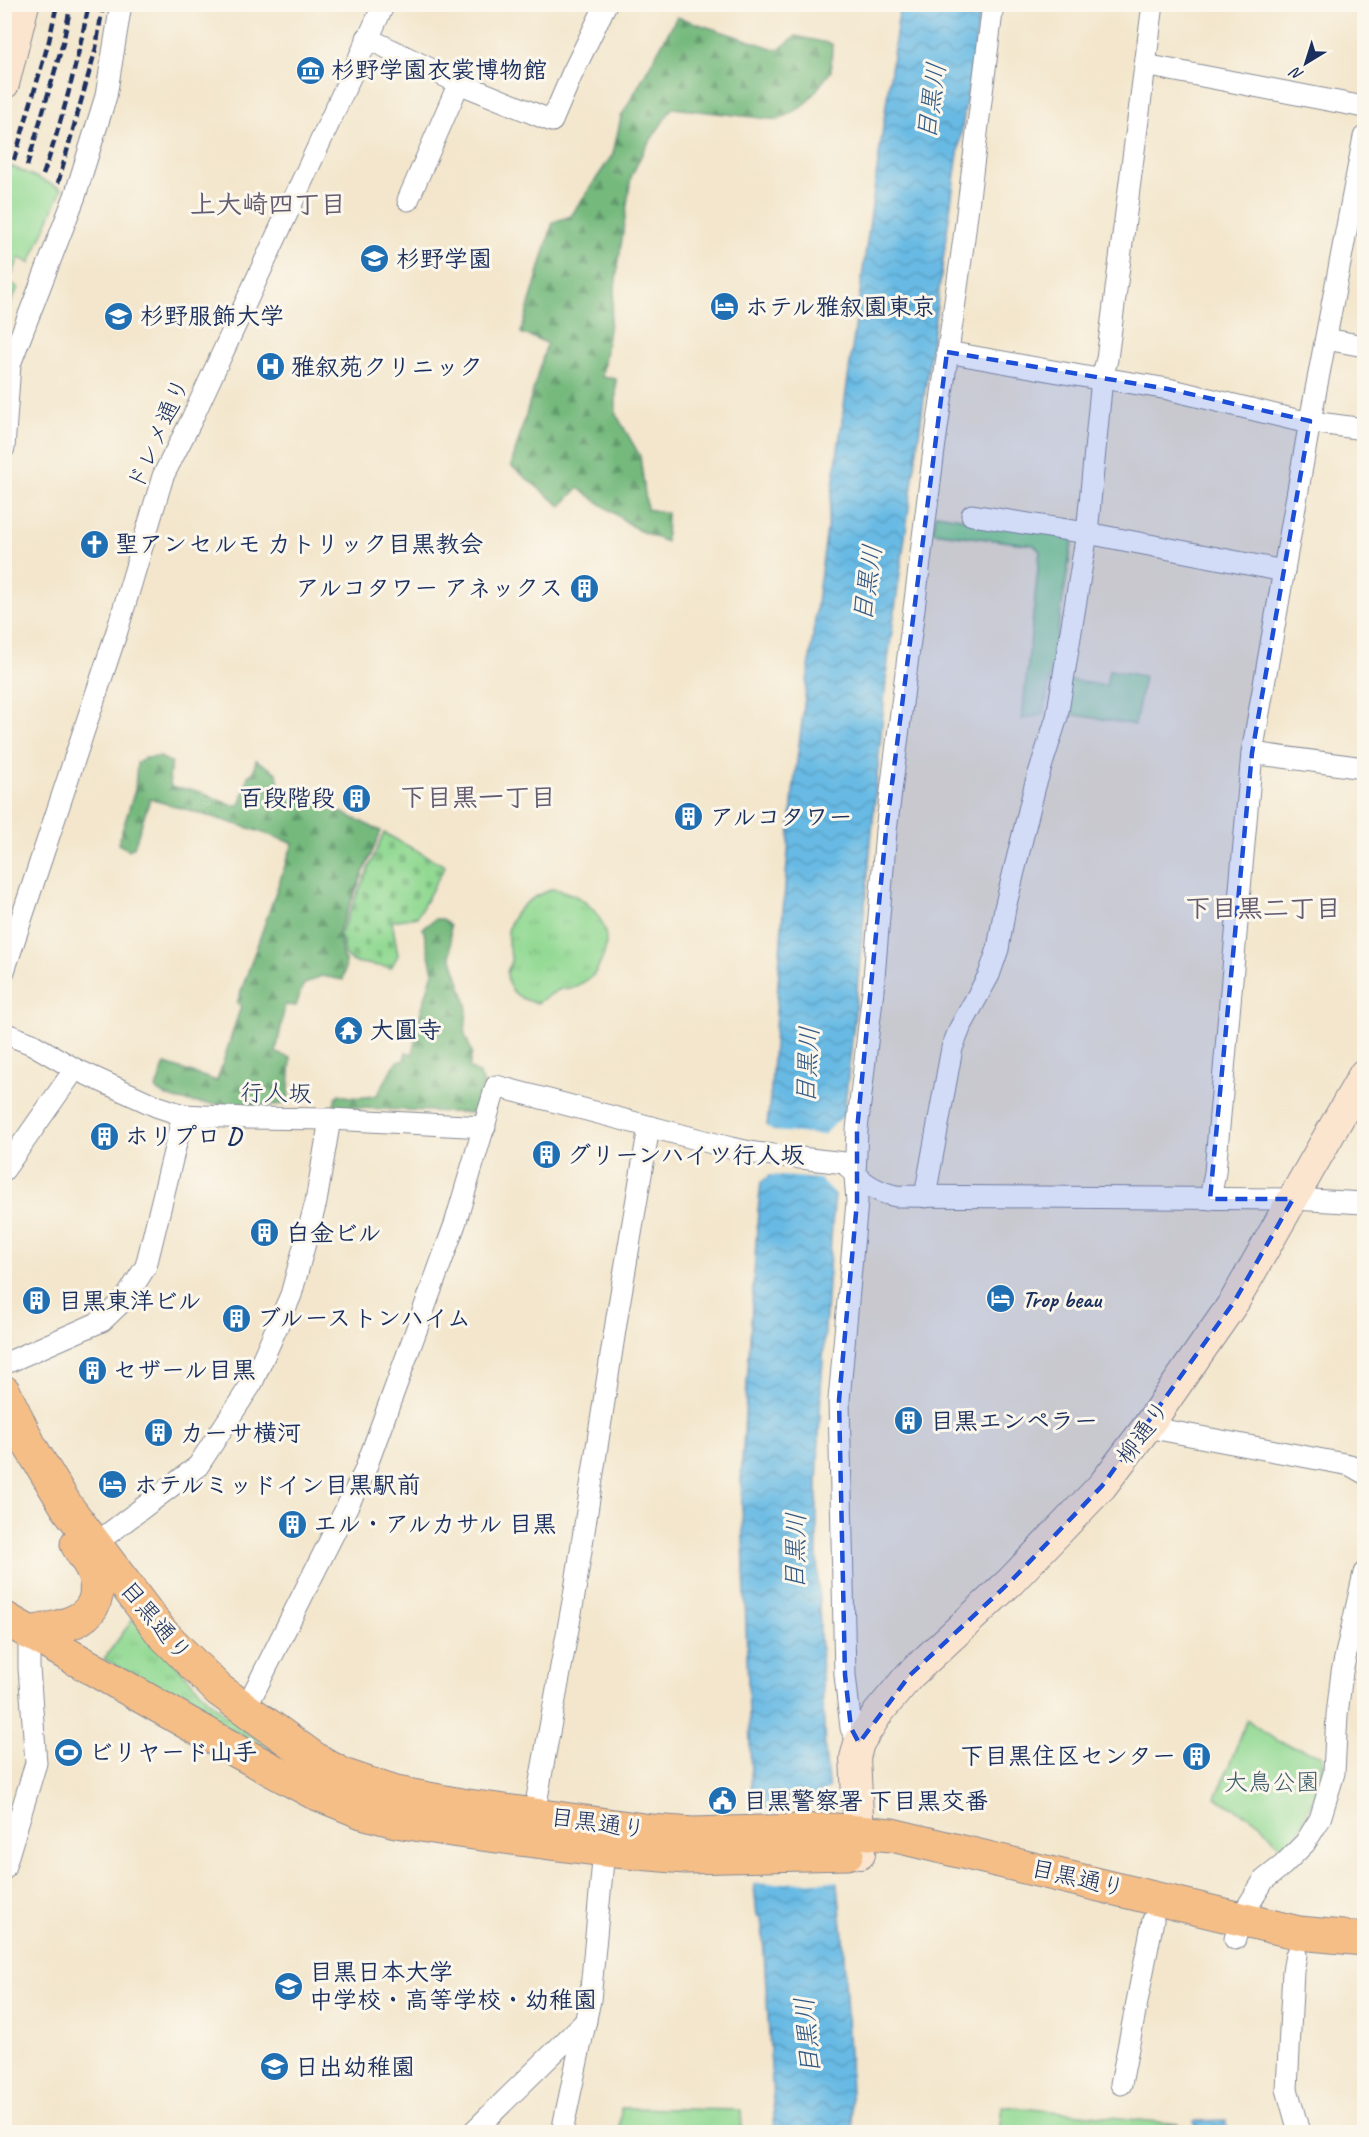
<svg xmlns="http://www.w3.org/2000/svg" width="1369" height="2137" font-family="Caveat,'Klee One',sans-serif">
  <defs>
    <pattern id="grass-tufts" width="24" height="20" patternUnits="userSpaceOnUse" patternTransform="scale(1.5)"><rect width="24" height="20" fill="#92d993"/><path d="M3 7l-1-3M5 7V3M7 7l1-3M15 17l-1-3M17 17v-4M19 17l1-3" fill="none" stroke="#7dbb81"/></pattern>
    <pattern id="forest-firs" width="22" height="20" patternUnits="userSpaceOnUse" patternTransform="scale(1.5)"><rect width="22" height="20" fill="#75b97d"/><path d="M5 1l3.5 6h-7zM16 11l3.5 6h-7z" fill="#5f976a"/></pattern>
    <pattern id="cemetery-stones" width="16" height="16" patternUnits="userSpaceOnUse" patternTransform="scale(1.5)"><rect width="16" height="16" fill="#92d993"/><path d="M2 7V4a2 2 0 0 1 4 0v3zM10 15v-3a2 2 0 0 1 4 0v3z" fill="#7dbb81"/></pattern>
    <pattern id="water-waves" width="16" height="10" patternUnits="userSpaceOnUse" patternTransform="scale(1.5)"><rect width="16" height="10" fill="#68bae4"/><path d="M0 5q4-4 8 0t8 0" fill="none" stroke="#5598bc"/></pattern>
  </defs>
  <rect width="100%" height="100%" fill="#fbf7ec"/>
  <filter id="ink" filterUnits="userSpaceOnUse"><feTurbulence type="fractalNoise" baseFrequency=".0167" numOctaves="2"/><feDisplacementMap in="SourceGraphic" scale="12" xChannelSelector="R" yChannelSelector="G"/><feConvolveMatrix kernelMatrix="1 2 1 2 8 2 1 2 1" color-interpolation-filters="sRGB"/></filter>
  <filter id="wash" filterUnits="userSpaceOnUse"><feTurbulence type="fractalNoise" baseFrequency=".008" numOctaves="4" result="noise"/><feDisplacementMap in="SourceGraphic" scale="24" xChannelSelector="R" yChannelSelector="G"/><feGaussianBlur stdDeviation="1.35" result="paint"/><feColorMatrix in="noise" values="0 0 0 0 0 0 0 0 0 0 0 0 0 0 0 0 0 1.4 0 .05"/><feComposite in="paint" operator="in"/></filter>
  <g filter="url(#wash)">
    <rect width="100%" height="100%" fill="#f3e6cc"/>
    <g fill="url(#grass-tufts)" stroke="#568478" stroke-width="1.5">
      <path d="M553 889C585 893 616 923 603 957 600 964 597 972 591 977 586 981 577 986 570 988 567 989 564 988 561 989 554 991 545 999 537 1003 521 1000 507 992 507 973 508 968 511 965 511 960 512 954 508 948 508 942 505 913 530 897 553 889Z"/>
      <path d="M133 1619 211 1702 249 1734 326 1783 104 1659Z"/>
    </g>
    <g fill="url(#forest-firs)" stroke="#48746e" stroke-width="1.5">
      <path d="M677 17 778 50 796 36 832 44 831 71 805 105 779 120 672 108 644 150 631 177 602 377 616 379V414L640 456 647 509 667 513 666 542 638 530 578 488 561 506 511 466 547 343 521 333 553 222 571 216 613 154 621 117Z"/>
      <path d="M160 757 172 763 169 776 171 787C180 790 191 788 199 792 213 797 221 802 236 806L241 803 248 776 253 773 256 760 277 773 279 786 315 800 381 831 338 933 343 958 346 962 343 980 321 976 303 985 296 1006 285 1005 276 1053 291 1058 288 1104C263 1105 169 1110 156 1088L165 1064 217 1081 241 1006 237 1003 293 843 246 827 150 799 134 847 129 850 118 844 135 790 137 763 145 758Z"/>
      <path d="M435 919H442L450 926 451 956 467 1005 465 1035 472 1052 469 1068 478 1073 484 1083 473 1113 337 1107 334 1104 336 1097 339 1094C353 1099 363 1098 377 1095L397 1061H404L406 1052 413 1054 420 1015 433 972 423 928Z"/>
    </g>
    <path fill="url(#cemetery-stones)" stroke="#568478" stroke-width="1.5" d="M384 833 445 866 417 917 392 921 398 955 391 968 354 962 345 956 340 934Z"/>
    <g fill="#92d993" stroke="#568478" stroke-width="1.5">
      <path d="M6 164 62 189 30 263 19 258 9 282 18 287 5 317Z"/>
      <path d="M936 514 1073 537 1044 714 1022 719 1040 551 1034 545 933 532Z"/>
      <path d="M1109 670 1144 676 1135 725 1064 713 1069 680 1106 686Z"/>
      <path d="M1247 1720 1277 1741 1323 1756 1322 1775 1296 1840 1283 1850 1259 1822 1216 1798Z"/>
      <path d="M1002 2106 1178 2124V2132H999Z"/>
      <path d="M621 2108 741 2110 742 2132H620Z"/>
    </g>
    <g fill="url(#water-waves)" stroke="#4274a1" stroke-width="1.5">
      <path d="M900 5H981L955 174 888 660 855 1013 832 1224 821 1390 817 1485V1553L825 1752 843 1937 853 2132H775L763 1937 761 1919 757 1916 750 1844 756 1804 752 1803 741 1479 758 1211 771 1088 783 911 793 792 820 579Z"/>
      <path d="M1226 2120V2132H1195L1194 2121Z"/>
    </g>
    <g fill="#f3e6cc">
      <path d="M847 1113 838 1197 820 1179 769 1175 759 1183 764 1124 773 1131 823 1135Z"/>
      <path d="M832 1788 840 1881 751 1884 748 1839 752 1810 790 1808Z"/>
    </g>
  </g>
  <g filter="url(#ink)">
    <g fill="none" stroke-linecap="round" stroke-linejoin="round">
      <defs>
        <g id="street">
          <path d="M367 38 459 83 552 121 572 74 606 4"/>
          <path d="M1145 65 1364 107"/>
          <path d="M408 200 459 83"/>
          <path d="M1326 339 1364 346"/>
          <path d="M947 352 1092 378H1102L1168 389 1296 420 1364 429"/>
          <path d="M4 448 10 364 75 196 106 96 121 4"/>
          <path d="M972 515 1087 533 1284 571"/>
          <path d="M1252 753 1364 768"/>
          <path d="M4 971 117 631 163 476 190 423 384 4"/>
          <path d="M4 1033 32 1044 75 1069 156 1106 183 1115 246 1118 330 1119 485 1127"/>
          <path d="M4 1170 75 1069"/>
          <path d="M926 1197 927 1185 952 1048 960 1028 989 975 998 949 1005 908 1035 786 1057 717 1087 533 1102 378 1107 359 1153 4"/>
          <path d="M1210 1199 1215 1172 1252 753 1310 421 1364 137"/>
          <path d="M4 1364 102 1321 126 1298 146 1266 183 1115"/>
          <path d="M1147 1427 1350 1465 1364 1473"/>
          <path d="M95 1544 198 1466 252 1383 291 1295 316 1202 330 1119"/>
          <path d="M244 1707 254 1692 364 1473 455 1224 496 1086 731 1148 755 1153 845 1163C858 1180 875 1192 896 1196L1293 1199 1364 1203"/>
          <path d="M859 1743 851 1728 845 1675 839 1400 857 1202 855 1176 857 1130 873 990 886 831 934 450 964 238 993 4"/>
          <path d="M534 1825 537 1798 574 1596 617 1317 649 1127"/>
          <path d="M4 1869 36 1763 29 1668V1633"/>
          <path d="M1235 1939 1241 1917 1264 1880 1283 1865 1305 1843 1320 1819 1334 1773 1337 1715 1342 1672 1364 1573"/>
          <path d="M1296 1955 1293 1971 1287 2089 1299 2132"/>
          <path d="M1121 2084 1153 1920"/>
          <path d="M473 2132 586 2021"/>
          <path d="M562 2132 590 2000 604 1850"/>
        </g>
        <g id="secondary">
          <path d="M4 84 24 4"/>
          <path d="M860 1854 855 1758 859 1743 878 1713 910 1675 1011 1581 1102 1486 1147 1427 1234 1302 1364 1074"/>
        </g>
        <g id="primary">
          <path d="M4 1392 30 1446 67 1507 162 1633 219 1690 319 1762 343 1775 396 1793 461 1805 651 1831 693 1834 834 1830 892 1835 1299 1933 1364 1939"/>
          <path d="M4 1618 237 1751 313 1792 362 1812 396 1821 458 1831 604 1850 685 1857 847 1853"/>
          <path d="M29 1633C61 1627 105 1622 95 1577 93 1567 82 1554 77 1544"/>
        </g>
      </defs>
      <use href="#street" stroke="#878a95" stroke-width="23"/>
      <use href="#secondary" stroke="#878a95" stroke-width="32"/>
      <use href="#primary" stroke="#878a95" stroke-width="35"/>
      <use href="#street" stroke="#fff" stroke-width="21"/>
      <use href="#secondary" stroke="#fbe5cf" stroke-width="30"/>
      <use href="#primary" stroke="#f6be87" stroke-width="33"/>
      <g stroke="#1b2f5e" stroke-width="4.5" stroke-dasharray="9 4.5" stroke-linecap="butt">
        <path d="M14 160 49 41 57 4"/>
        <path d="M27 166 63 43 71 4"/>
        <path d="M43 175C63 119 77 62 89 4"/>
        <path d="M58 183 96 48 103 4"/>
      </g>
    </g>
  </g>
  <path fill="#1d4ed8" fill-opacity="0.2" stroke="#1d4ed8" stroke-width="4.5" stroke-dasharray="12 8" stroke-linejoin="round" d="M947 352 1168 389 1310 421 1252 753 1210 1199H1293L1234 1302 1102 1486 1011 1581 910 1675 859 1743 851 1728 845 1675 839 1400 857 1202V1130L886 831Z"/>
  <defs>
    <symbol id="museum-disc" viewBox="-11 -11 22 22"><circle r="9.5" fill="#1f6fb2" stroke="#fbf7ec"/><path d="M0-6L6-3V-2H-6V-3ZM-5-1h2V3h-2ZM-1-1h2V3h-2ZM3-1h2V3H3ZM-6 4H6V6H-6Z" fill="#fff"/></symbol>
    <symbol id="university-disc" viewBox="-11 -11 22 22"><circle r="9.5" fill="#1f6fb2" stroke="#fbf7ec"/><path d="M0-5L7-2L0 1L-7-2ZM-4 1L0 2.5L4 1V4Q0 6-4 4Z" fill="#fff"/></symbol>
    <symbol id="hotel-disc" viewBox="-11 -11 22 22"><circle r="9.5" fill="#1f6fb2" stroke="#fbf7ec"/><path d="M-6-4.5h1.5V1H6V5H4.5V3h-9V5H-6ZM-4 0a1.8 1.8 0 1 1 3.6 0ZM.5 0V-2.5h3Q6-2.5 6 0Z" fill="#fff"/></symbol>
    <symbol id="hospital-disc" viewBox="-11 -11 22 22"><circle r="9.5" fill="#1f6fb2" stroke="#fbf7ec"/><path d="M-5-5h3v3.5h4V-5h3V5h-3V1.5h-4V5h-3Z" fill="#fff"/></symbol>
    <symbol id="church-disc" viewBox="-11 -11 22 22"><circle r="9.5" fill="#1f6fb2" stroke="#fbf7ec"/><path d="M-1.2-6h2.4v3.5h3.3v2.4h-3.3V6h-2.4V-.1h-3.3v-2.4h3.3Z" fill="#fff"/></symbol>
    <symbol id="building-disc" viewBox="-11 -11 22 22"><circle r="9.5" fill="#1f6fb2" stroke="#fbf7ec"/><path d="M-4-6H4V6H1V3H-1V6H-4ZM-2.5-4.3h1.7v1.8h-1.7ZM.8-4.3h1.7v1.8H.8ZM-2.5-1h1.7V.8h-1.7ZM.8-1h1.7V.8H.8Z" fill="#fff"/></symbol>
    <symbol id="temple-disc" viewBox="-11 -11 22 22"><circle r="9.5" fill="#1f6fb2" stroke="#fbf7ec"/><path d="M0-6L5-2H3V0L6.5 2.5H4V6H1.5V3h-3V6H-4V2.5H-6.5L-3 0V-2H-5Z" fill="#fff"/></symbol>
    <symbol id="stadium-disc" viewBox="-11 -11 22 22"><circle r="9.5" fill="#1f6fb2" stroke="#fbf7ec"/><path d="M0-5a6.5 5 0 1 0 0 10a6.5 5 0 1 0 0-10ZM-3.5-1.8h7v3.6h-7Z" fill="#fff"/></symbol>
    <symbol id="civic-disc" viewBox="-11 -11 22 22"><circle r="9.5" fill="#1f6fb2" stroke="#fbf7ec"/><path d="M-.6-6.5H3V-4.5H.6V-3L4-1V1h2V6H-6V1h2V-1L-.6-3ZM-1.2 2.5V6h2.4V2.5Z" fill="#fff"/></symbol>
    <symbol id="school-disc" viewBox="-11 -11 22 22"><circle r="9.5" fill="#1f6fb2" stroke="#fbf7ec"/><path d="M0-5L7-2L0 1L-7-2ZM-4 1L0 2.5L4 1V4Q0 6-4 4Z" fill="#fff"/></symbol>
  </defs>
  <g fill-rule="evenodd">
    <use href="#museum-disc" x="294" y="54" width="33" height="33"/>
    <use href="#university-disc" x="358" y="242" width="33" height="33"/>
    <use href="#hotel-disc" x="708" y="290" width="33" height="33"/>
    <use href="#university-disc" x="102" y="300" width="33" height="33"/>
    <use href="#hospital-disc" x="254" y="350" width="33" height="33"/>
    <use href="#church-disc" x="78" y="528" width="33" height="33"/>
    <use href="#building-disc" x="568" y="572" width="33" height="33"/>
    <use href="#building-disc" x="340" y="782" width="33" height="33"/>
    <use href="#building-disc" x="672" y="800" width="33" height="33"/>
    <use href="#temple-disc" x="332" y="1014" width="33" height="33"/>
    <use href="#building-disc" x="88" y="1120" width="33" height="33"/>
    <use href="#building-disc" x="530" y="1138" width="33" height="33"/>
    <use href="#building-disc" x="248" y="1216" width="33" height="33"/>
    <use href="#hotel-disc" x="984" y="1282" width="33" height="33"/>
    <use href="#building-disc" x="20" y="1284" width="33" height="33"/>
    <use href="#building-disc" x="220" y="1302" width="33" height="33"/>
    <use href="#building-disc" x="76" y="1354" width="33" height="33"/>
    <use href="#building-disc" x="892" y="1404" width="33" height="33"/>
    <use href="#building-disc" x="142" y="1416" width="33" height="33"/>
    <use href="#hotel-disc" x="96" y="1468" width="33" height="33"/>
    <use href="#building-disc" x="276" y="1508" width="33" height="33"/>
    <use href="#stadium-disc" x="52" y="1736" width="33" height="33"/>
    <use href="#building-disc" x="1180" y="1740" width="33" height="33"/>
    <use href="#civic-disc" x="706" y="1784" width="33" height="33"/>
    <use href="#school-disc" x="272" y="1970" width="33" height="33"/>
    <use href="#school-disc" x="258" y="2050" width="33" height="33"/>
  </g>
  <g text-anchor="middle" stroke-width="6" stroke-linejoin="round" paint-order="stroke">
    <g font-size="24" font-weight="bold" fill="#1b2f5e" stroke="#fbf7ec" text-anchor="start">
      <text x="331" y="78">杉野学園衣裳博物館</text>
      <text x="396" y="267">杉野学園</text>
      <text x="745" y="315">ホテル雅叙園東京</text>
      <text x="140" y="324">杉野服飾大学</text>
      <text x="291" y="375">雅叙苑クリニック</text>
      <text x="115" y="552">聖アンセルモ カトリック目黒教会</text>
      <text x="563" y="596" text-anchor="end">アルコタワー アネックス</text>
      <text x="335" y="806" text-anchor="end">百段階段</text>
      <text x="710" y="825">アルコタワー</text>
      <text x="370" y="1038">大圓寺</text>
      <text x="125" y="1144">ホリプロ D</text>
      <text x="567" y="1163">グリーンハイツ行人坂</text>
      <text x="286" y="1241">白金ビル</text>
      <text x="1022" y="1307">Trop beau</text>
      <text x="58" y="1309">目黒東洋ビル</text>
      <text x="257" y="1326">ブルーストンハイム</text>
      <text x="113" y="1378">セザール目黒</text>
      <text x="930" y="1429">目黒エンペラー</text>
      <text x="180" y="1441">カーサ横河</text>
      <text x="134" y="1493">ホテルミッドイン目黒駅前</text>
      <text x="313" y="1532">エル・アルカサル 目黒</text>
      <text x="89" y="1760">ビリヤード山手</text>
      <text x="1176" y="1764" text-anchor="end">下目黒住区センター</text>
      <text x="743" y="1809">目黒警察署 下目黒交番</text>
      <text x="309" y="1980">目黒日本大学<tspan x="309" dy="28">中学校・高等学校・幼稚園</tspan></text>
      <text x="295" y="2075">日出幼稚園</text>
    </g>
    <g font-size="24" fill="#1b2f5e" stroke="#fbf7ec">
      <text transform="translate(158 434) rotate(-66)" y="8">ドレメ通り</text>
      <text transform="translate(276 1093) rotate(1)" y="8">行人坂</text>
      <text transform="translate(1143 1432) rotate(-54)" y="8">柳通り</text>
      <text transform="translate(156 1621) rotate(50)" y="8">目黒通り</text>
      <text transform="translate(598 1823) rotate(8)" y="8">目黒通り</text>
      <text transform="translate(1078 1878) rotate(13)" y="8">目黒通り</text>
    </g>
    <g font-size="24" fill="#395a6b" stroke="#fbf7ec">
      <text x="1272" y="1790">大鳥公園</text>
    </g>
    <g font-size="26" font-style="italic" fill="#325986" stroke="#fbf7ec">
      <text transform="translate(931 101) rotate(-82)" y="9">目黒川</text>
      <text transform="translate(867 583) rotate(-82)" y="9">目黒川</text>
      <text transform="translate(807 1065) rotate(-87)" y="9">目黒川</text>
      <text transform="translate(795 1551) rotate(-89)" y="9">目黒川</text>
      <text transform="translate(807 2036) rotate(-95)" y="9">目黒川</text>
    </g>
    <g font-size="26" font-weight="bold" fill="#635b70" stroke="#fbf7ec">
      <text x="268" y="213">上大崎四丁目</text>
      <text x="478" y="806">下目黒一丁目</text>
      <text x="1263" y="917">下目黒二丁目</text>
    </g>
  </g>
  <rect width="1369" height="2137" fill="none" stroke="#fbf7ec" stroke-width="24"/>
  <g transform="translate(1306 63) rotate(218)" stroke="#fbf7ec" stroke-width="4.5" paint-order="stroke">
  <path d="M0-4.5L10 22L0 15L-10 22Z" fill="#1b2f5e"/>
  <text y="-9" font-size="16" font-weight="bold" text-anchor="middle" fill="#1b2f5e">N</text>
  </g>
</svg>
